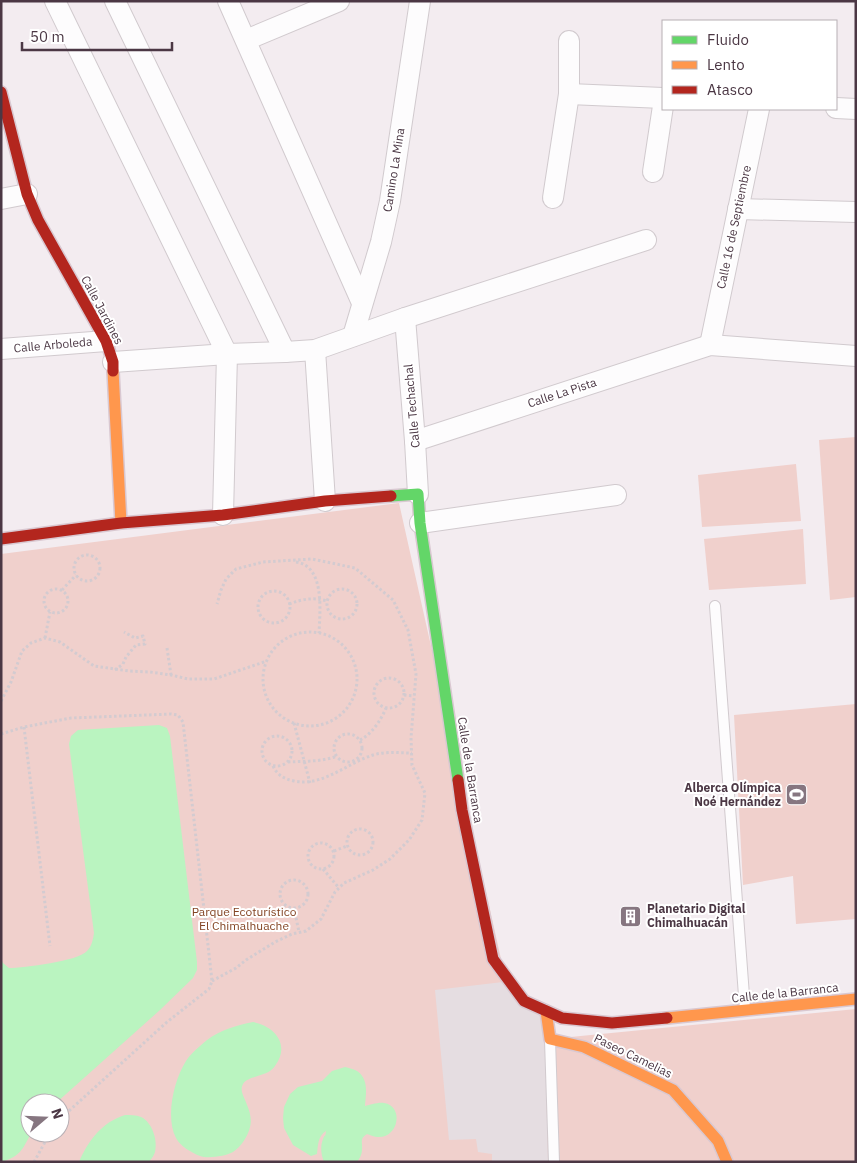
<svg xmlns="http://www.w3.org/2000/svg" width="857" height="1163" font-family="'IBM Plex Sans',sans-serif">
  <rect width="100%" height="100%" fill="#f3ecf0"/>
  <g fill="#f0d0cc" fill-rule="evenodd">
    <path d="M856 437V597L830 600 819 440Z"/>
    <path d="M796 464 801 521 702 527 698 475Z"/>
    <path d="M399 503 506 981 550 1039 856 1009V1162H1V554ZM30 1103H60V1133H30Z"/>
    <path d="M803 529 806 584 709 590 704 539Z"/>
    <path d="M856 704V919L796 924 793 876 743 885 734 715Z"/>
  </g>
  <path fill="#e5dde1" d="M503 982 540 1015 545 1039 548 1162H492V1154L478 1152 476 1139 449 1140 435 990Z"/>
  <g fill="#baf4c0">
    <path d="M159 725 167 728 170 736 197 962V970L193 978 160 1010 56 1103H30V1133H31C23 1149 20 1157 1 1162V959L3 963 9 968C23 968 79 961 87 951 92 946 93 939 94 933L69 744 71 736 78 730Z"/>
    <path d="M253 1022C274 1026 291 1044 275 1066 268 1077 249 1075 243 1084 239 1091 245 1098 247 1105 250 1112 252 1120 250 1127 248 1136 241 1147 233 1152 226 1156 208 1159 200 1156 192 1153 180 1146 176 1138 165 1117 174 1080 186 1061 191 1053 200 1046 207 1040 220 1030 237 1025 253 1022Z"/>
    <path d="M345 1067C349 1068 354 1069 357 1071 369 1079 366 1094 365 1106 370 1105 378 1102 384 1103 404 1106 399 1138 378 1137 374 1137 371 1135 367 1134 359 1139 363 1142 362 1150 362 1154 360 1158 357 1162H324C321 1154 320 1147 323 1139 326 1132 325 1139 326 1131 318 1136 318 1145 317 1154L311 1156 293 1145 284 1128 283 1118 284 1107 290 1094 298 1087 322 1081 332 1071Z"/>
    <path d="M125 1115C130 1115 136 1115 141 1117 152 1122 158 1140 155 1152 154 1156 151 1159 149 1162H79C88 1141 102 1122 125 1115Z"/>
  </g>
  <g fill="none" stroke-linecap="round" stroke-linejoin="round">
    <defs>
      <g id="lane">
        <path d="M715 606 745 1009"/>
        <path d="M550 1040 554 1162"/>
      </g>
      <g id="street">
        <path d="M55 1 227 354 223 515"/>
        <path d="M115 1 285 352"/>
        <path d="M228 1 362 303"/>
        <path d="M246 40 339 1"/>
        <path d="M569 94 663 98"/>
        <path d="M836 108 856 109"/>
        <path d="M653 172 663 106"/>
        <path d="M553 198 569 94V41"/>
        <path d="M1 199 27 194"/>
        <path d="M738 209 856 212"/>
        <path d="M405 318 415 441 418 494"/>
        <path d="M353 336 381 242 390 201 420 1"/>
        <path d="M710 345 759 109"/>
        <path d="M1 349 106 341"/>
        <path d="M315 350 325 501"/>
        <path d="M113 362 227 354 285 352 315 350 405 318 646 240"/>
        <path d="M415 441 710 345 856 356"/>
        <path d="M420 523 616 495"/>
      </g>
      <path id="fast" d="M391 496 418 494 420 523 458 780"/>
      <g id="slow">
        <path d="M113 371 121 523"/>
        <path d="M546 1011 550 1039 584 1047 673 1090 718 1141 727 1162"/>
        <path d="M667 1018 856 999"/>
      </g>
      <g id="jam">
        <path d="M1 92 27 194 38 220 106 341 113 362V371"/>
        <path d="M1 539 121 523 223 515 325 501 391 496"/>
        <path d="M458 780 462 810 493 959 524 1001 562 1018 612 1023 667 1018"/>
      </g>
    </defs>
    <use href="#lane" stroke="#d1cace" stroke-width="12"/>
    <use href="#street" stroke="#d1cace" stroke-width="22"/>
    <use href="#fast" stroke="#d9c8d1" stroke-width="14"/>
    <use href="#slow" stroke="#d9c8d1" stroke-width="14"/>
    <use href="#jam" stroke="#d9c8d1" stroke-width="14"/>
    <g stroke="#d3cbd0" stroke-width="3" stroke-dasharray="2.5 2.5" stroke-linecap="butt">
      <circle cx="87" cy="568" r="13"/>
      <path d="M296 562C325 566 320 611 319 633"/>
      <circle cx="56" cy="601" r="12"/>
      <circle cx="342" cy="604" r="15"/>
      <path d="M62 590 76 575"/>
      <circle cx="274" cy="607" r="16"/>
      <path d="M289 604C303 599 313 597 327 601"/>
      <circle cx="310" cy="679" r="47"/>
      <path d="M45 638 50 612"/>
      <path d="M167 648 171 675"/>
      <path d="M115 670 123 664 126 657 136 645 145 644 143 636 135 638 124 632"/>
      <circle cx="389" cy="693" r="15"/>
      <path d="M404 695 414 696"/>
      <path d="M1 701 11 682 22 651 31 643 45 638 60 642 94 666 129 671 150 672 171 675 188 679H214L267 661"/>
      <path d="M294 723 310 783"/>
      <path d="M24 727 50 946"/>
      <path d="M1 734 24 727 71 718 171 714 178 715 183 722 212 981 209 989 167 1022 60 1119"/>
      <circle cx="348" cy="748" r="14"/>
      <circle cx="277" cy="751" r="15"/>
      <path d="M360 740C372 734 381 720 386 708"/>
      <path d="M288 762C304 761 322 762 337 756"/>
      <path d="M273 766C277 775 284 779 294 781 323 787 347 763 373 755 386 751 399 753 412 753"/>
      <circle cx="360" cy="842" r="13"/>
      <circle cx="321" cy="856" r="13"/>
      <path d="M334 851 347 846"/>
      <path d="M323 869 339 888"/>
      <circle cx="294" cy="894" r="14"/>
      <path d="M294 908 299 932"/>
      <path d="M212 981 236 968 246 960 275 942 292 934 306 931 321 919 335 892 344 883 373 870 390 859 409 840 422 820 425 793 412 765 411 738 416 674 408 630 393 600 355 568 312 559 263 562 236 569 226 579 221 590 217 604"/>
      <path d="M34 1162 50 1133"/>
    </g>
    <use href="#lane" stroke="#fdfcfd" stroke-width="10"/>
    <use href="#street" stroke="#fdfcfd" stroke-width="20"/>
    <use href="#fast" stroke="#63d668" stroke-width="11"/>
    <use href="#slow" stroke="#ff974d" stroke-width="11"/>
    <use href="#jam" stroke="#b3261e" stroke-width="11"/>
  </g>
  <defs>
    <symbol id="stadium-square" viewBox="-11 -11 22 22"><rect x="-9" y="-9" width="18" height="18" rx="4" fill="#867680" stroke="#fff"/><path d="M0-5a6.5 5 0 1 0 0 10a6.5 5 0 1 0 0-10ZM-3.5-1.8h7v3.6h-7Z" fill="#fff"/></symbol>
    <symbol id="building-square" viewBox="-11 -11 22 22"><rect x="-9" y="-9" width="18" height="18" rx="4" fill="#867680" stroke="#fff"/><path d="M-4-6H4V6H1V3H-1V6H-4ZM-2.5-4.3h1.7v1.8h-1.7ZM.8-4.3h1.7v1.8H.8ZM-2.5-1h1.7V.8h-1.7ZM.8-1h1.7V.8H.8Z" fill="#fff"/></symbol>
  </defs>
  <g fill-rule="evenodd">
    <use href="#stadium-square" x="784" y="782" width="25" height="25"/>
    <use href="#building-square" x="618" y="904" width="25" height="25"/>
  </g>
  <g text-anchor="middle" stroke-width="4" stroke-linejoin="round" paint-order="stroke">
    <g font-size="12" fill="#4b3744" stroke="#fff">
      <text transform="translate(394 170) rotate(-81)" y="4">Camino La Mina</text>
      <text transform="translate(734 227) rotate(-78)" y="4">Calle 16 de Septiembre</text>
      <text transform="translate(102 310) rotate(62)" y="4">Calle Jardines</text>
      <text transform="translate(53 345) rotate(-5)" y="4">Calle Arboleda</text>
      <text transform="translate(562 393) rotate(-18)" y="4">Calle La Pista</text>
      <text transform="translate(412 406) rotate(-95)" y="4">Calle Techachal</text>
      <text transform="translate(470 770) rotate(81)" y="4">Calle de la Barranca</text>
      <text transform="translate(785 993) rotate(-6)" y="4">Calle de la Barranca</text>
      <text transform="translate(633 1056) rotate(26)" y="4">Paseo Camelias</text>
    </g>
    <g font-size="12" font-weight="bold" fill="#4b3744" stroke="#fff" text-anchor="end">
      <text x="781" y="792">Alberca Olímpica<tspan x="781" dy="14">Noé Hernández</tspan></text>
      <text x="647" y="913" text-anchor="start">Planetario Digital<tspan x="647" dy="14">Chimalhuacán</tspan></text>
    </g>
    <g font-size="12" fill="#834423" stroke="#fff">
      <text x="244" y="916">Parque Ecoturístico<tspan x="244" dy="14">El Chimalhuache</tspan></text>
    </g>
  </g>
  <rect width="857" height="1163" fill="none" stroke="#4b3744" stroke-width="5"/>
  <rect x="662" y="20" width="175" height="90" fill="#ffffff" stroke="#b7afb4"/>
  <rect x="672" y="36" width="25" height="8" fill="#63d668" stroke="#b7afb4"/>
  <text x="707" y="45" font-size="15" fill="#4b3744">Fluido</text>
  <rect x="672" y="61" width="25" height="8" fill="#ff974d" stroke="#b7afb4"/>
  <text x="707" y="70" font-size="15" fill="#4b3744">Lento</text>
  <rect x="672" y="86" width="25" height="8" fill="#b3261e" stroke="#b7afb4"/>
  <text x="707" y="95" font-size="15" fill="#4b3744">Atasco</text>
  <g transform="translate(45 1118) rotate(71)"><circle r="24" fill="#ffffff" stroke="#b7afb4"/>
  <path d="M0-4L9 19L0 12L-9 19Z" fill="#867680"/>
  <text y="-8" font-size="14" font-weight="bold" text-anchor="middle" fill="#4b3744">N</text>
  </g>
  <path d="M22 42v8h150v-8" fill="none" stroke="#4b3744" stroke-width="2.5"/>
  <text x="30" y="42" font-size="15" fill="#4b3744" stroke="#ffffff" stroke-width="4" paint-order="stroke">50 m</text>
</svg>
